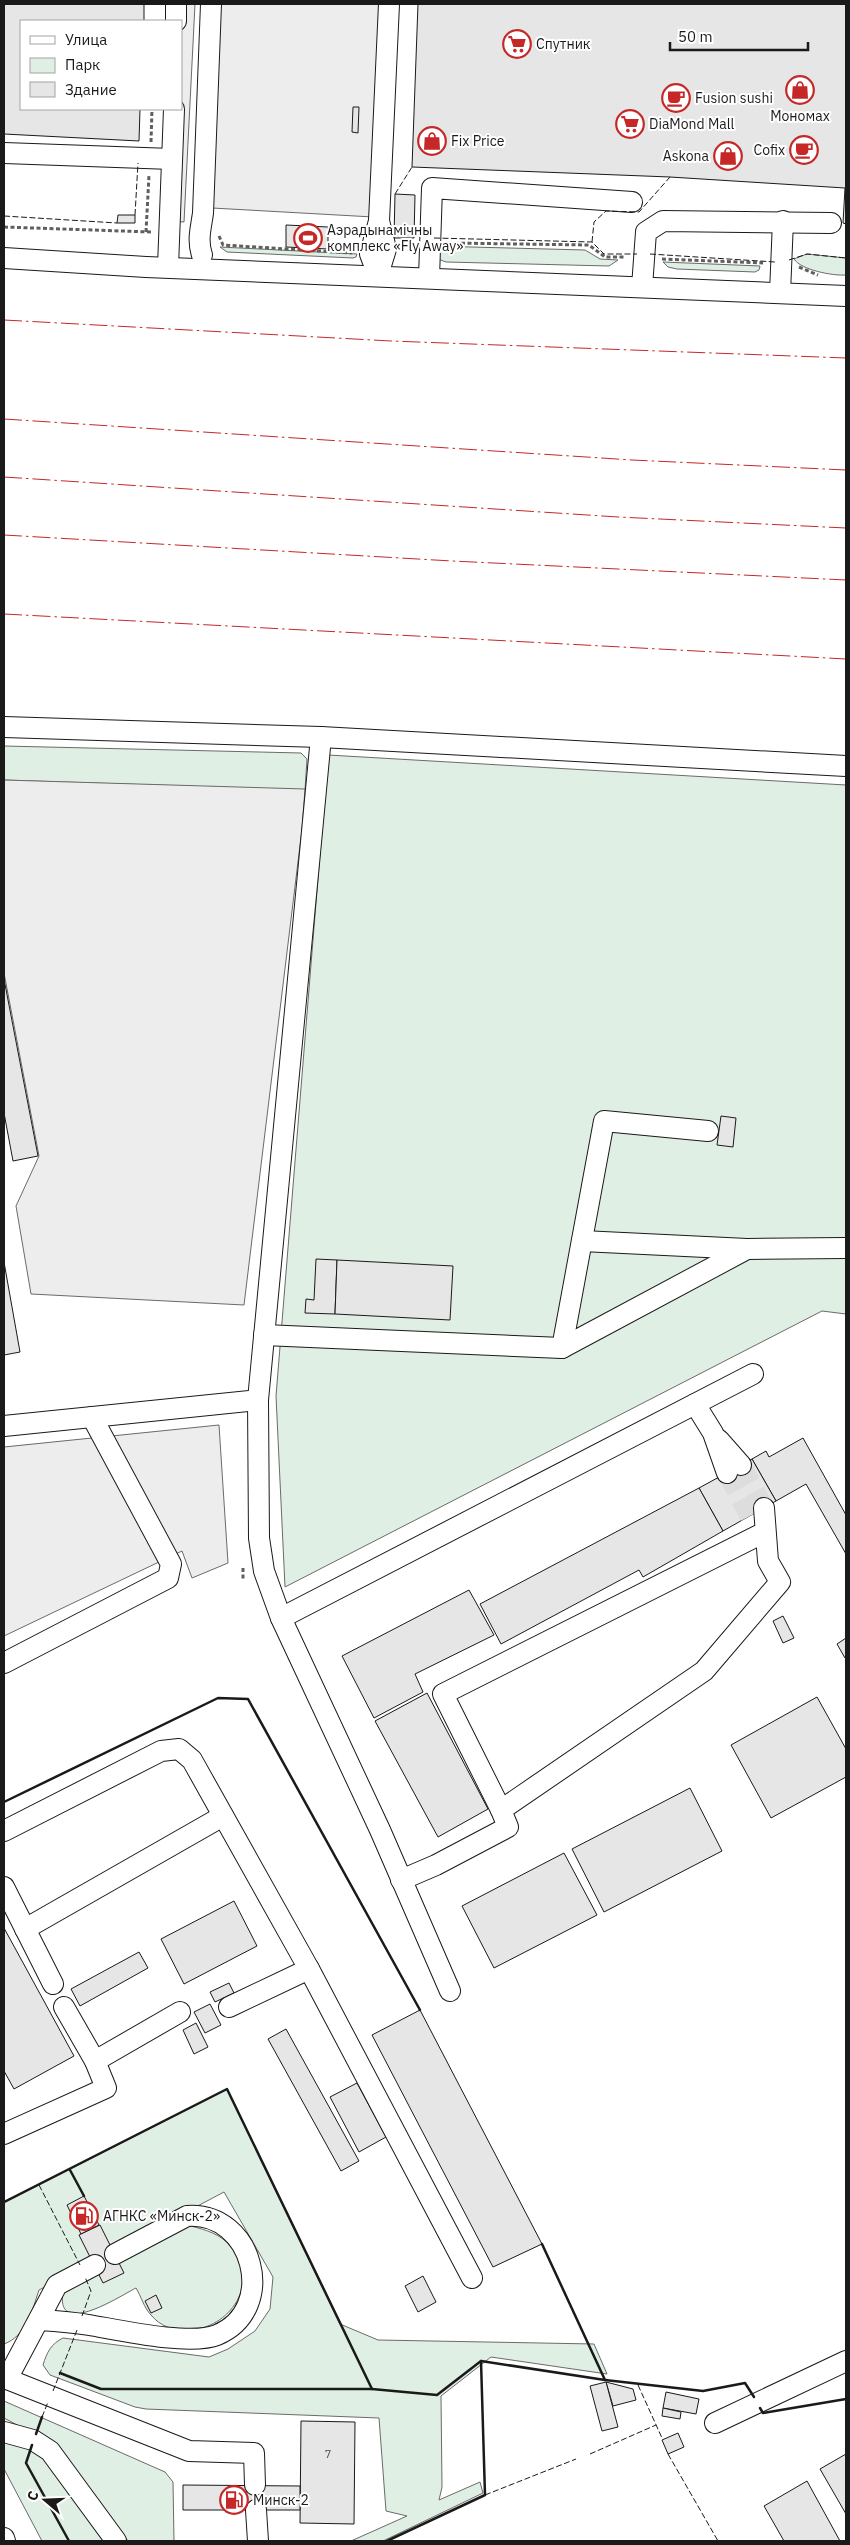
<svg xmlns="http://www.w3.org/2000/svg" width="850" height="2545" font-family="'IBM Plex Sans',sans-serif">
  <rect width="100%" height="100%" fill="#fff"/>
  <g fill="#e0efe3" stroke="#6a6a6a">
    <path d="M433 246 585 250 600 259 618 260 609 266 446 262 438 259Z"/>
    <path d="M220 247 357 254 356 257 353 258 227 252Z"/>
    <path d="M807 254 846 258V275C833 276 801 270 794 259Z"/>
    <path d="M663 262 760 266 759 270 755 272 677 269 668 267Z"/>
    <path d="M4 746 301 753 307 759 305 790 4 780Z"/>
    <path d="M328 755 846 785V1314L822 1311 285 1587 276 1396Z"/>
    <path d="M227 2089 340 2324 378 2340 594 2344 607 2374 491 2357 441 2396 442 2487 439 2500 480 2482 483 2493 383 2541H351L407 2516 386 2511 379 2418 146 2409 135 2407 50 2375 43 2365C47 2352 51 2344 63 2338L209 2357 228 2349 255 2331 270 2309 273 2277 224 2192 39 2290C32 2311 26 2336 4 2344V2203Z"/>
    <path d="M191 2226C206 2230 221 2234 231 2247 261 2283 230 2329 188 2330 173 2331 160 2326 151 2315 144 2308 141 2296 136 2288 120 2296 55 2339 63 2292L179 2227Z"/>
    <path d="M4 2401 165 2472 173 2482 174 2541H128L55 2445 4 2418Z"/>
    <path d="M9 2440 41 2453 105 2541H42L4 2469V2443Z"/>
  </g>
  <g fill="#ededed" stroke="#6a6a6a">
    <path d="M180 4H195L184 222 169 221 181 109Z"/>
    <path d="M220 4H383L373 217 212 208Z"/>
    <path d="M4 780 305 789 302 829 244 1305 31 1294 16 1206 39 1156 4 973Z"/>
    <path d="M219 1425 228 1563 192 1578 182 1551 4 1636V1447Z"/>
  </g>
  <g fill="#e6e6e6" stroke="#1a1a1a">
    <path d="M4 4H144V21H21V109H140L139 141 4 134Z"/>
    <path d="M418 4H846V224L843 223 845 188 670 177 412 167Z"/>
    <path d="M353 107H359L358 133 352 132Z"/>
    <path d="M395 194 415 195 414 238H394Z"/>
    <path d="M118 215H135V223H117Z"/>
    <path d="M286 225 328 227V249L286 247Z"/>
    <path d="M4 979 38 1156 13 1161 4 1113Z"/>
    <path d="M721 1116 736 1118 733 1147 717 1145Z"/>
    <path d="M316 1259 337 1260 335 1314 305 1313 306 1299 314 1300Z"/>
    <path d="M337 1260 453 1266 450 1320 335 1314Z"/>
    <path d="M4 1262 20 1352 4 1355Z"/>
    <path d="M803 1438 846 1515V1554L806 1484 776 1501 752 1459 766 1451 769 1457Z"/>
    <path d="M752 1459 776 1501 723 1531 699 1488Z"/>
    <path d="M699 1488 723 1531 643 1577 639 1570 501 1644 480 1604Z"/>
    <path d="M469 1590 494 1635 415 1674 423 1692 374 1718 342 1656Z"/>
    <path d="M783 1616 794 1638 783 1643 773 1621Z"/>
    <path d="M846 1638V1657L845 1658 837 1644Z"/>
    <path d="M427 1693 488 1809 438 1837 375 1721Z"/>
    <path d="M817 1697 846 1749V1777L771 1818 731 1745Z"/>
    <path d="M690 1788 722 1851 604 1912 572 1849Z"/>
    <path d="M564 1853 597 1915 494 1968 462 1906Z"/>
    <path d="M234 1901 257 1946 184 1984 161 1939Z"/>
    <path d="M4 1928 74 2056 14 2089 4 2071Z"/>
    <path d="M139 1952 148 1968 80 2006 71 1989Z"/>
    <path d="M229 1983 234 1993 215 2002 210 1992Z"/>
    <path d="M210 2004 221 2025 205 2033 194 2012Z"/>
    <path d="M420 2010 542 2244 493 2267 372 2035Z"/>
    <path d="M196 2023 208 2047 194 2054 183 2030Z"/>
    <path d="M286 2029 359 2161 341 2171 268 2039Z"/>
    <path d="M357 2083 386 2137 359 2152 330 2097Z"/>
    <path d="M84 2196 99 2225 81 2234 67 2205Z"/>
    <path d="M100 2225 124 2273 103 2283 79 2235Z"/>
    <path d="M423 2276 436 2302 418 2312 405 2286Z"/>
    <path d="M156 2295 162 2308 151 2313 145 2301Z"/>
    <path d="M606 2382 633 2389 636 2400 613 2406Z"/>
    <path d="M606 2382 618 2427 602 2431 590 2386Z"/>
    <path d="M666 2392 699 2399 696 2414 663 2408Z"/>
    <path d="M663 2408 681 2412 680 2419 662 2416Z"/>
    <path d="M301 2421 355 2422 354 2524 300 2523Z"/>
    <path d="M678 2433 684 2447 668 2454 662 2440Z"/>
    <path d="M846 2454V2514L820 2469Z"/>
    <path d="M807 2481 840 2541H784L764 2506Z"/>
    <path d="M183 2485 300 2486V2510H183Z"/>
  </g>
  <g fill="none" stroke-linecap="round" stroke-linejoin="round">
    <g stroke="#ddd" stroke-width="20" stroke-dasharray="20 10" stroke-linecap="butt">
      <path d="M741 1465 764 1508"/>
      <path d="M727 1473 750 1516"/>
    </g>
    <defs>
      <g id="minor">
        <path d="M176 21V4"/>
        <path d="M4 153 172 159"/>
        <path d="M202 255C197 240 201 228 203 213L211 4"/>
        <path d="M4 258 146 267 846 296"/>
        <path d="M168 267 174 109"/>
        <path d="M378 275 370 254 379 221 389 4"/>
        <path d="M378 275 386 249 379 221"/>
        <path d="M429 278 432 188 632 202"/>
        <path d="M642 287 646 232 663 221 831 223"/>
        <path d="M780 293 783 221"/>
        <path d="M4 727 321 737 846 766"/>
        <path d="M321 737 258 1400 259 1538 264 1571 281 1618 380 1830 450 1991"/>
        <path d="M582 1241 747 1249"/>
        <path d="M264 1335 562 1348 747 1249 846 1248"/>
        <path d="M562 1348 604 1121 708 1131"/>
        <path d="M695 1404 713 1433 727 1473"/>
        <path d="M4 1426 258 1400"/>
        <path d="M719 1440 741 1465"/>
        <path d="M281 1618 753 1374"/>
        <path d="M4 1663 168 1578 171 1564 92 1417"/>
        <path d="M501 1810 443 1694 765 1532"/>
        <path d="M4 1831 161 1751 179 1749 192 1760 309 1969"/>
        <path d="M401 1880 436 1865 508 1827 501 1810 704 1671 780 1582 768 1561 764 1508"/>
        <path d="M4 1887 53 1984"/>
        <path d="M25 1929 223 1816"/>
        <path d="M64 2007 95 2061"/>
        <path d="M229 2007 309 1969 472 2278"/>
        <path d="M4 2134 106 2088 95 2061 180 2012"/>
        <path d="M39 2320C56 2321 72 2322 89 2325 119 2330 190 2346 217 2335 279 2309 253 2211 187 2216L115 2254"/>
        <path d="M4 2377 7 2379 57 2285 95 2265"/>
        <path d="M7 2379 189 2451 254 2453 255 2485"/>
        <path d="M715 2423 846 2361"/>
        <path d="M4 2432 33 2440 50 2451 116 2541"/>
        <path d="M256 2510 258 2541"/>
        <path d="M4 2538 5 2541"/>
      </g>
    </defs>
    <use href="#minor" stroke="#1a1a1a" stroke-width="22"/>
    <g stroke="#5f5f5f" stroke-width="3" stroke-dasharray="4 2.5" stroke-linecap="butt">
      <path d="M151 142 152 109"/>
      <path d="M4 227 151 232"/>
      <path d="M146 232 149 175"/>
      <path d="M219 236 223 245 352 253"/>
      <path d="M448 243 589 245 605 257H626"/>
      <path d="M662 259 763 263"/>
      <path d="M799 267 818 275"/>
      <path d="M243 1568V1580"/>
    </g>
    <use href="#minor" stroke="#fff" stroke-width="20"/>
    <g stroke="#1a1a1a" stroke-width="1" stroke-dasharray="6 2.5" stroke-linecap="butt">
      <path d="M395 194 412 167"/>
      <path d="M135 215 138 163"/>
      <path d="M4 216 117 223"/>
      <path d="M434 238 592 242 604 254H637"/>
      <path d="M592 242 594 222 606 211 639 212 670 177"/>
      <path d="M650 254 775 262"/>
      <path d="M789 260 807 254 846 258"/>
      <path d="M39 2185 80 2265"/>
      <path d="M82 2316 91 2291 85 2277"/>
      <path d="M638 2385 662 2438"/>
      <path d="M53 2391 77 2330"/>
      <path d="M42 2417 48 2402"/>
      <path d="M590 2454 656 2425"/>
      <path d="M668 2454 718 2541"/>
      <path d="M485 2495 576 2459"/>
    </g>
    <g stroke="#1a1a1a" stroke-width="2.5">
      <path d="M4 1802 218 1698 248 1699 420 2010"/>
      <path d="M70 2170 84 2196"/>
      <path d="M4 2202 227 2089 372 2389"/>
      <path d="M60 2373 101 2389H372L437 2395 481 2361"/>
      <path d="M605 2380 703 2391 745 2383 754 2397"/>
      <path d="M760 2408 763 2413 846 2399"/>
      <path d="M36 2434 42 2417"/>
      <path d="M32 2445 26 2463 69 2541"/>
      <path d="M387 2541 485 2495 481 2361 605 2380 542 2244"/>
    </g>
    <g stroke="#c62828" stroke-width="1" stroke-dasharray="18 4 2.5 4" stroke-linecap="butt">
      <path d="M4 320 391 341 846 358"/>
      <path d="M4 419 632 460 846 470"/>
      <path d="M4 477 618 517 846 528"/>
      <path d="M4 535 452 561 846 580"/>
      <path d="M4 614 846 659"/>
    </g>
  </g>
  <defs>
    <symbol id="supermarket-ring" viewBox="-11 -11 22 22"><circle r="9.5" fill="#fff" stroke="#c62828" stroke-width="1.5"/><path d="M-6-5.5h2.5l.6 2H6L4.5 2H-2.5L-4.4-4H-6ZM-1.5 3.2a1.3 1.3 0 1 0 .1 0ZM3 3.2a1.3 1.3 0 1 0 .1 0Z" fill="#c62828"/></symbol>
    <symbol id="shop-ring" viewBox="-11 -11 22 22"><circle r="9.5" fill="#fff" stroke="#c62828" stroke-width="1.5"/><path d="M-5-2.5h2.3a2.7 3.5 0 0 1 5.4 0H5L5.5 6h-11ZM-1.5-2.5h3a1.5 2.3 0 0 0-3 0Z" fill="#c62828"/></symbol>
    <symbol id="cafe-ring" viewBox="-11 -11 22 22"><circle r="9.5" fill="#fff" stroke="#c62828" stroke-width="1.5"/><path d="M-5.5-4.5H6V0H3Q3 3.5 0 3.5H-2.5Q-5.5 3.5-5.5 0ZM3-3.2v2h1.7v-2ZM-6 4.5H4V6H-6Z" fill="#c62828"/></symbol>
    <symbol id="stadium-ring" viewBox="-11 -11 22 22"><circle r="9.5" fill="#fff" stroke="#c62828" stroke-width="1.5"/><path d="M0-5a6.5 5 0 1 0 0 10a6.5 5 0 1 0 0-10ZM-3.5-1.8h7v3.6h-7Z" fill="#c62828"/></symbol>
    <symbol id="fuel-ring" viewBox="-11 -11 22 22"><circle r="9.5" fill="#fff" stroke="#c62828" stroke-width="1.5"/><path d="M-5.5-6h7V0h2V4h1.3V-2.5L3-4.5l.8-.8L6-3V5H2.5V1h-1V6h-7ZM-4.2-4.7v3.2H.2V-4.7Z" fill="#c62828"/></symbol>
  </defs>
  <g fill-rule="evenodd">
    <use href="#supermarket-ring" x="501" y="28" width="32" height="32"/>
    <use href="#shop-ring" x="784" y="74" width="32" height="32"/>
    <use href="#cafe-ring" x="660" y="82" width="32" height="32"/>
    <use href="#supermarket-ring" x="614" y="108" width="32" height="32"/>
    <use href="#shop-ring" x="416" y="125" width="32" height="32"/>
    <use href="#cafe-ring" x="788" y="134" width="32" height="32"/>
    <use href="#shop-ring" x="712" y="140" width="32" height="32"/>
    <use href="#stadium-ring" x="292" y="222" width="32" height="32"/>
    <use href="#fuel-ring" x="68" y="2200" width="32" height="32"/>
    <use href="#fuel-ring" x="218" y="2484" width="32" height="32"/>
  </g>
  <g text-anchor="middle" stroke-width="4" stroke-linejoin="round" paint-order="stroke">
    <g font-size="11" fill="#4d4d4d">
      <text x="328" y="2458">7</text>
    </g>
    <g font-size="14" fill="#1a1a1a" stroke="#fff" text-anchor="start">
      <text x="536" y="49">Спутник</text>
      <text x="695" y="103">Fusion sushi</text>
      <text x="800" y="121" text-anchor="middle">Мономах</text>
      <text x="649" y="129">DiaMond Mall</text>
      <text x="451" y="146">Fix Price</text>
      <text x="785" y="155" text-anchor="end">Cofix</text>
      <text x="709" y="161" text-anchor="end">Askona</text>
      <text x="327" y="235">Аэрадынамічны<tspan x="327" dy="16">комплекс «Fly Away»</tspan></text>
      <text x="103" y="2221">АГНКС «Минск-2»</text>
      <text x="253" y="2505">Минск-2</text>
    </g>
  </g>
  <rect width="850" height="2545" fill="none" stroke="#1a1a1a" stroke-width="10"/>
  <rect x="20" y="20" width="162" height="90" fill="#ffffff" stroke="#a3a3a3"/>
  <rect x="30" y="36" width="25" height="8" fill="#ffffff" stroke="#a3a3a3"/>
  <text x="65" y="45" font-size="15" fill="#1a1a1a">Улица</text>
  <rect x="30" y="58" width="25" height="15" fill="#e0efe3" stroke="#a3a3a3"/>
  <text x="65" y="70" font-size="15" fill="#1a1a1a">Парк</text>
  <rect x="30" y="82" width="25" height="15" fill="#e6e6e6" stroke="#a3a3a3"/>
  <text x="65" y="95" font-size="15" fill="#1a1a1a">Здание</text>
  <g transform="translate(45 2500) rotate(289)" stroke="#ffffff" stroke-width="4" paint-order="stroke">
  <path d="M0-4L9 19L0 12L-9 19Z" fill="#1a1a1a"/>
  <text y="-8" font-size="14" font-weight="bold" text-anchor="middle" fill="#1a1a1a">С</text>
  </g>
  <path d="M670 42v8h138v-8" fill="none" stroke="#1a1a1a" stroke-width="2.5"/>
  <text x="678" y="42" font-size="15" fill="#1a1a1a" stroke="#ffffff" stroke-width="4" paint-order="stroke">50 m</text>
</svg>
